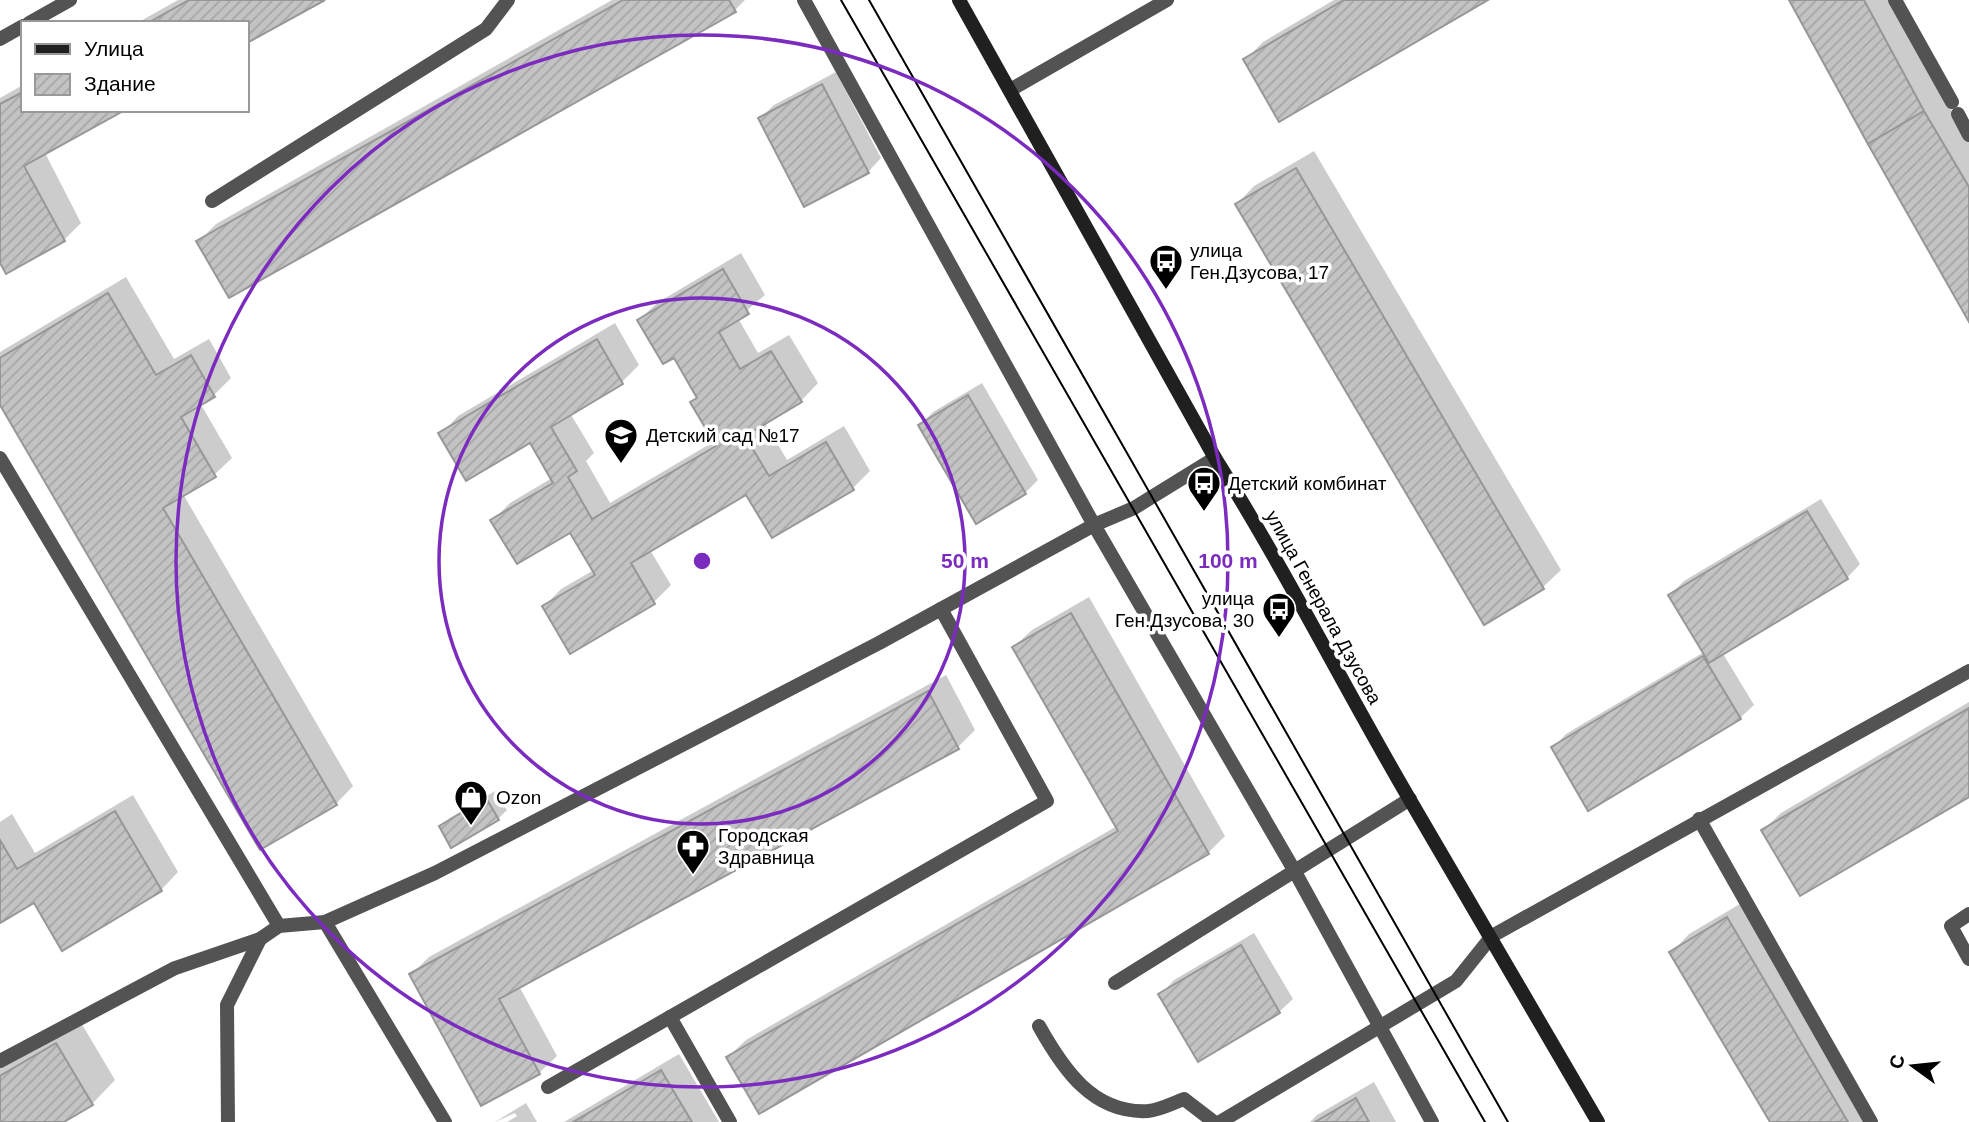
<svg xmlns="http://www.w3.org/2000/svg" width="1969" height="1122" font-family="Arial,sans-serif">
  <defs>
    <pattern id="building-hatch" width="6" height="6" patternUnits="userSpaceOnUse" patternTransform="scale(1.75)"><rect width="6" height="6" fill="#c3c3c3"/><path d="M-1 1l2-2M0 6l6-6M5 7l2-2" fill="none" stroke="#a6a6a6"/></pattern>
  </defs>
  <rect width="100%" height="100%" fill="#fff"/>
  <g fill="#0003">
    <path d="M178 0H322L247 41V23H137Z"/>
    <path d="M612 0H745L735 10 199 241 216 224Z"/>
    <path d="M1334 0H1484L1245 60 1263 42Z"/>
    <path d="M1792 0H1890L1969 141V316Z"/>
    <path d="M836 72 881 158 868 172 760 118 774 105Z"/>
    <path d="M23 85V110L81 223 64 240 0 260V98Z"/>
    <path d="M1314 151 1561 570 1543 587 1484 622 1237 204 1254 186Z"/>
    <path d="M741 253 765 295 738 318 758 353 789 335 818 383 801 401 765 422 787 460 844 426 870 471 853 488 747 493 650 550 671 585 654 602 544 607 561 589 594 570 571 531 493 520 510 503 552 478 530 440 441 434 458 416 615 323 639 365 622 382 570 413 594 453 586 461 610 503 715 441 693 402 698 397 674 356 639 320 657 303Z"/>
    <path d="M126 277 174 359 209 339 231 378 214 395 200 403 232 458 214 475 183 494 353 786 336 804 0 402V352Z"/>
    <path d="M982 383 1038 480 1025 493 920 425 933 412Z"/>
    <path d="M1821 499 1860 564 1847 578 1722 652 1754 705 1740 718 1553 748 1566 734 1704 652 1670 595 1684 581Z"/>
    <path d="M1089 597 1225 836 1208 853 728 1057 746 1040 1117 826 1014 647 1032 630Z"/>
    <path d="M946 675 975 730 958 747 519 986 557 1056 539 1073 412 974 429 957Z"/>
    <path d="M1969 702V795L1763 830 1781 813Z"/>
    <path d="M495 791 507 810 498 819 441 827 450 818Z"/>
    <path d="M133 795 178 872 161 890 34 900 0 921V822L12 814 35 853Z"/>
    <path d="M1745 901 1876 1122H1772L1672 952 1689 934Z"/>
    <path d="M1254 933 1293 999 1279 1012 1161 994 1174 980Z"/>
    <path d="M80 1021 115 1080 92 1104 61 1122H0V1068Z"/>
    <path d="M679 1054 719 1122H564Z"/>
    <path d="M1374 1082 1396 1122H1310L1317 1115Z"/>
    <path d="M526 1103 537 1122H507L517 1116 515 1113 495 1122Z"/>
  </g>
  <g fill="url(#building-hatch)" stroke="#979797" stroke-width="2">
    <path d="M189 0H325L247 43V23H148Z"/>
    <path d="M623 0H729L736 12 229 298 196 241Z"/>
    <path d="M1344 0H1488L1279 122 1243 59Z"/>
    <path d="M1789 0H1864L1924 111 1868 144Z"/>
    <path d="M822 84 869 173 804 207 758 118Z"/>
    <path d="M23 92V110H125L24 166 65 241 6 274 0 263V104Z"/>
    <path d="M1924 111 1969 187V322L1868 144Z"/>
    <path d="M1296 168 1544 589 1484 625 1235 204Z"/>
    <path d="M723 269 749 314 719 332 740 369 771 351 802 402 745 436 769 476 826 442 854 490 772 538 746 495 631 563 655 604 570 654 542 606 595 575 570 533 517 564 490 520 553 483 530 443 466 481 438 433 597 339 623 384 551 427 577 471 568 477 592 519 716 446 690 402 697 398 674 358 663 364 637 320Z"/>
    <path d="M108 293 156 375 191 355 215 397 181 417 216 477 163 508 337 805 260 850 0 405V358Z"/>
    <path d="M968 395 1026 494 976 524 918 425Z"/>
    <path d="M1807 511 1848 579 1709 663 1668 595Z"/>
    <path d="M1071 613 1209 854 759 1114 726 1057 1118 831 1012 647Z"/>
    <path d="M1703 656 1741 719 1588 811 1551 747Z"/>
    <path d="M928 691 959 749 499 999 540 1074 481 1106 409 974Z"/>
    <path d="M1969 708V797L1800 896 1761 830Z"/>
    <path d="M486 798 499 820 451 848 439 826Z"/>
    <path d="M115 811 162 891 62 951 34 903 0 923V840L17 869Z"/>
    <path d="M1727 917 1848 1122H1770L1669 952Z"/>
    <path d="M1241 945 1280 1013 1198 1062 1158 994Z"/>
    <path d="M56 1043 93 1105 64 1122H0V1076Z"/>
    <path d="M661 1070 692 1122H573Z"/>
    <path d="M1356 1098 1369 1122H1315Z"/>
  </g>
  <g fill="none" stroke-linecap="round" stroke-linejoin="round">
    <g stroke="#535353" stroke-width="14">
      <path d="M804 0 1094 525 1294 870 1432 1122"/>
      <path d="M1895 0 1952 102"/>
      <path d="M29 23 70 0"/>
      <path d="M0 39 23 26"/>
      <path d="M1010 90 1167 0"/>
      <path d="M1958 114 1969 135"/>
      <path d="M212 201 486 29 508 0"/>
      <path d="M0 458 279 926"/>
      <path d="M1699 819 1871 1122"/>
      <path d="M1969 914 1951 926 1969 959"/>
      <path d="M325 922 445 1122"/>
      <path d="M1115 983 1410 799"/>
      <path d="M670 1017 730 1122"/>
      <path d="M1039 1026C1063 1069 1093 1114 1148 1111 1160 1110 1173 1103 1184 1099L1214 1122"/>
      <path d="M0 1061 175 968 260 939 279 926 325 922 435 873 879 643 1094 525 1134 508 1215 458"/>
      <path d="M548 1087 1047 801 941 609"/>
      <path d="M228 1122 227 1005 260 939"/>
      <path d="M1220 1122 1456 981 1492 936 1969 671"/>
    </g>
    <path stroke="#202020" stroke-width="14" d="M959 0 1215 458C1285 569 1344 687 1410 800 1473 907 1536 1014 1598 1122"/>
    <g stroke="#000" stroke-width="2">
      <path d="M841 0 1485 1122"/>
      <path d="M869 0 1508 1122"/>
    </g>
  </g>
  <g fill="none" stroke="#7b2cbf" stroke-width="3.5">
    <circle cx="702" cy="561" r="263"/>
    <circle cx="702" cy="561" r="526"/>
  </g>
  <defs>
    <symbol id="bus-pin" viewBox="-11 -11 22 30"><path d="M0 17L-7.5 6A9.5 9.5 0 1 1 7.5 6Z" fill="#000" stroke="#fff"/><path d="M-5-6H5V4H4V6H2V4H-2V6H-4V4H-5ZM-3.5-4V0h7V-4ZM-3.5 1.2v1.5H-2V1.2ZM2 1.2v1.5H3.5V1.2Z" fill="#fff"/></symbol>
    <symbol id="school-pin" viewBox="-11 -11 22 30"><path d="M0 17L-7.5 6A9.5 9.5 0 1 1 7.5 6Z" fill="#000" stroke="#fff"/><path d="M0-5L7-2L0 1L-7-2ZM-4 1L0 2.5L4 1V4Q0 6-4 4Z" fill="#fff"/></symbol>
    <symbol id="shop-pin" viewBox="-11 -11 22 30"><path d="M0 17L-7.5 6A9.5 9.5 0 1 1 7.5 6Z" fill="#000" stroke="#fff"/><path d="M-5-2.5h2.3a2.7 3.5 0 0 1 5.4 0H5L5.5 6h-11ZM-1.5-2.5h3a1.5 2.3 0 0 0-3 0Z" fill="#fff"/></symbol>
    <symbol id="pharmacy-pin" viewBox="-11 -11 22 30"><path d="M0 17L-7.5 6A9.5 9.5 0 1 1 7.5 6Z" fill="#000" stroke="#fff"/><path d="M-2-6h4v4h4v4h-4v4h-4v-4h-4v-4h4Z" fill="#fff"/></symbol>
  </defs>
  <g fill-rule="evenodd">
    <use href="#bus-pin" x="1147" y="242" width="38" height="52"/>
    <use href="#school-pin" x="602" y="416" width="38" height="52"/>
    <use href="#bus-pin" x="1185" y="464" width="38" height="52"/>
    <use href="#bus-pin" x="1260" y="590" width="38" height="52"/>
    <use href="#shop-pin" x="452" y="778" width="38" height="52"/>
    <use href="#pharmacy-pin" x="674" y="827" width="38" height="52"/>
  </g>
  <g text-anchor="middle" stroke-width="7" stroke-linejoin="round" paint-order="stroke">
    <g font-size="19" fill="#000" stroke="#fff" text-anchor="start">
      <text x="1190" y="257">улица<tspan x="1190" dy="22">Ген.Дзусова, 17</tspan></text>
      <text x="646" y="442">Детский сад №17</text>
      <text x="1228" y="490">Детский комбинат</text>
      <text x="1254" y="605" text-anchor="end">улица<tspan x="1254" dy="22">Ген.Дзусова, 30</tspan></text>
      <text x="496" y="804">Ozon</text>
      <text x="718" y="842">Городская<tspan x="718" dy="22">Здравница</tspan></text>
    </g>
    <g font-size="19" fill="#000" stroke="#fff">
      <text transform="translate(1324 607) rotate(61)" y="7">улица Генерала Дзусова</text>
    </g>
  </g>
  <circle cx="702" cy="561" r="10" fill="#7b2cbf" stroke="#fff" stroke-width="3.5"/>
  <g font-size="21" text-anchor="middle" font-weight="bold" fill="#7b2cbf" stroke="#fff" stroke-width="7" stroke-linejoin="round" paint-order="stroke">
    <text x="965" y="568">50 m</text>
    <text x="1228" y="568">100 m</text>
  </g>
  <rect x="21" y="21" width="228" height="91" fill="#ffffff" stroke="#999999" stroke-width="2"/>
  <rect x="35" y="44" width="35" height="10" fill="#202020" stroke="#999999" stroke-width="2"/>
  <text x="84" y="56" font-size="21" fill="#000000">Улица</text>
  <rect x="35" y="74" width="35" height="21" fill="url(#building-hatch)" stroke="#999999" stroke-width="2"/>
  <text x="84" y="91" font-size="21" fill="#000000">Здание</text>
  <g transform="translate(1913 1066) rotate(285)" stroke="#ffffff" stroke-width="5" paint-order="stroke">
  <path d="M0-5L12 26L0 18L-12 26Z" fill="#000000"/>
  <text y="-10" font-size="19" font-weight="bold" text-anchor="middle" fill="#000000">С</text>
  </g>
</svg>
